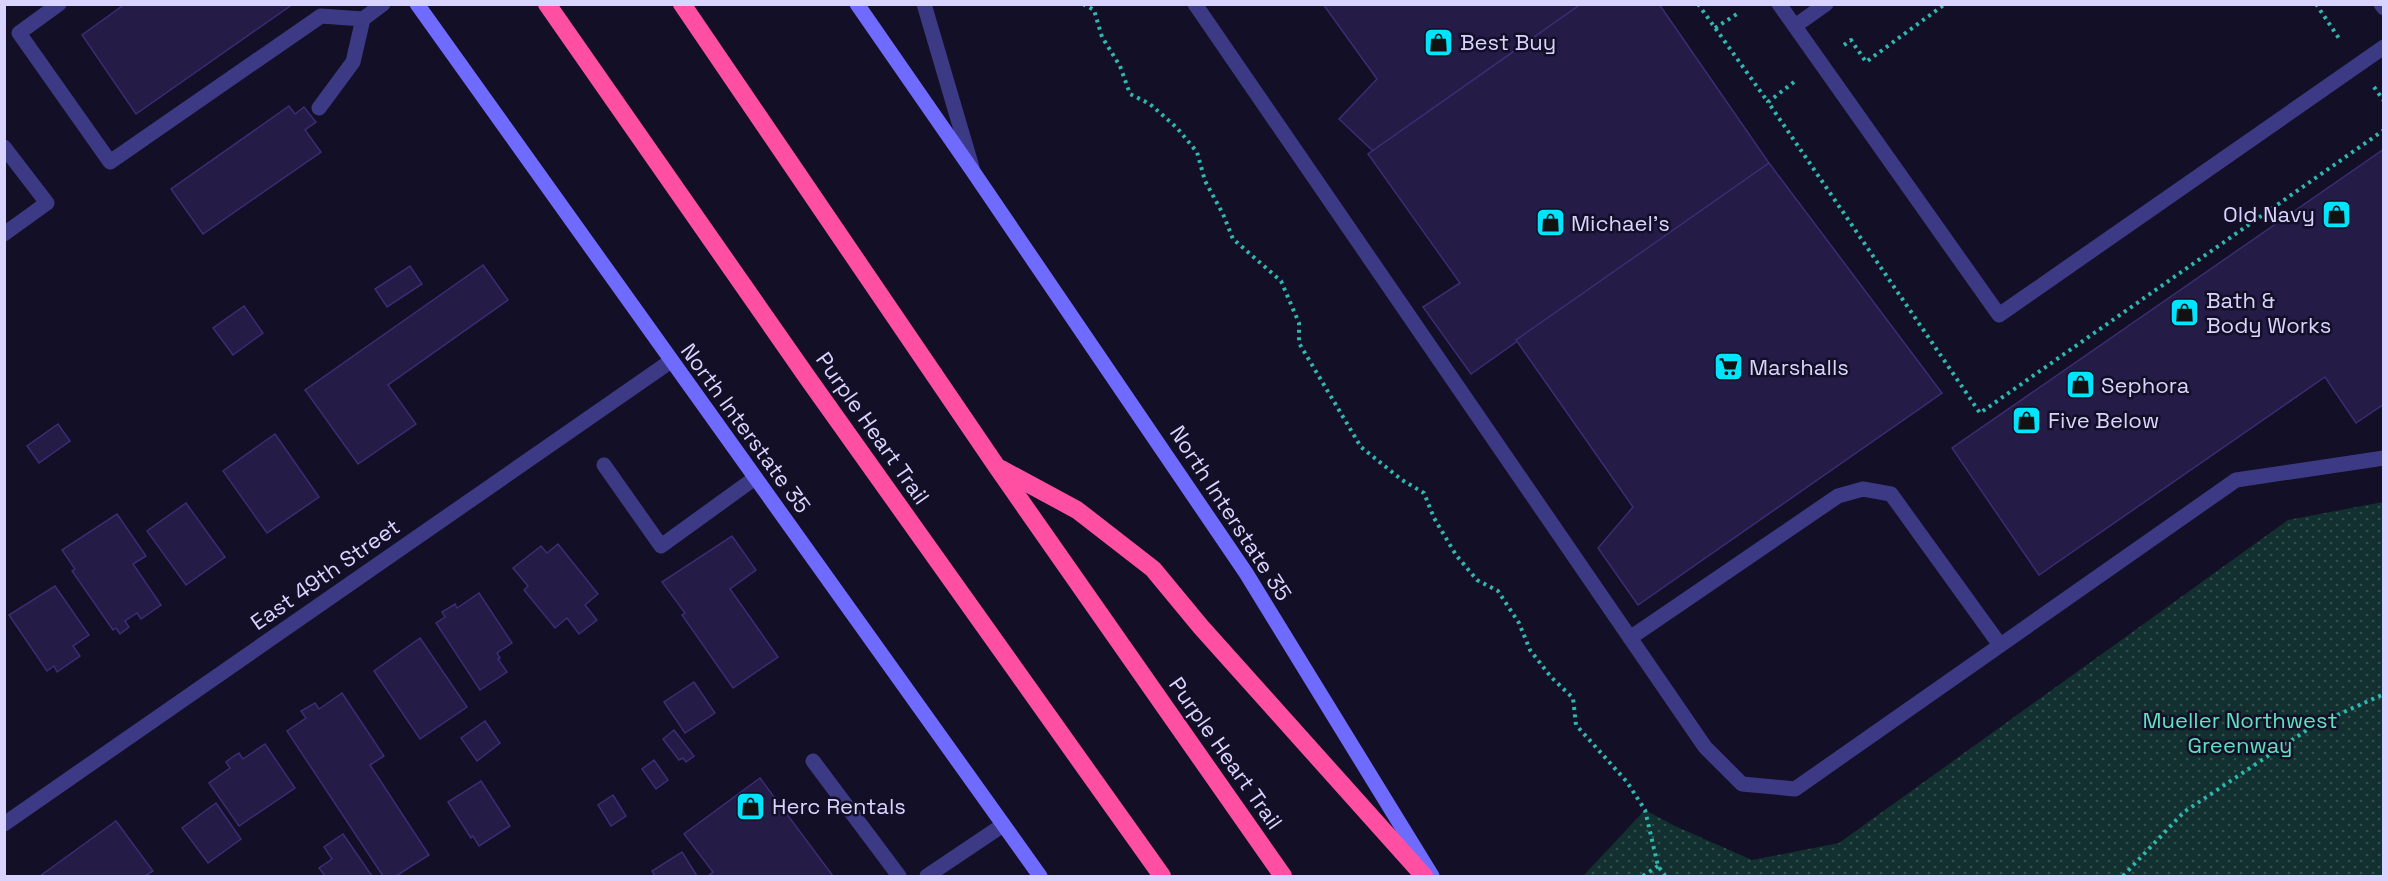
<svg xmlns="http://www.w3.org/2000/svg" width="2388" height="881" font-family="'Space Grotesk',sans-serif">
  <defs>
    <pattern id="green-dots" width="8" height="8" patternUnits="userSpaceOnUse" patternTransform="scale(1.5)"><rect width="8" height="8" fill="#12302f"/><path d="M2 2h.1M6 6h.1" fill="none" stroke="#344d4e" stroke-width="1.8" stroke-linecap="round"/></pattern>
  </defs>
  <rect width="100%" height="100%" fill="#130f26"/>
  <path fill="url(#green-dots)" d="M2383 502V876H1583L1645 810 1675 826 1752 860 1839 843 2288 520Z"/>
  <g fill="#241b47" stroke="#3b2d73" stroke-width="1.5">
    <path d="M125 4H293L136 114 82 35Z"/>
    <path d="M1323 4H1581L1373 151 1339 119 1377 79Z"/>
    <path d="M1581 4H1659L1769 163 1471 374 1423 307 1460 283 1368 154Z"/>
    <path d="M289 106 295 114 304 107 316 122 305 130 321 152 203 234 171 189Z"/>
    <path d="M2384 149V404L2356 423 2325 377 2039 575 1952 448Z"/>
    <path d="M1769 163 1942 393 1638 605 1598 548 1633 507 1516 340Z"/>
    <path d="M483 265 508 300 388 385 416 424 358 464 305 390Z"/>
    <path d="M410 266 422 284 387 307 375 289Z"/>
    <path d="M244 306 263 333 233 355 213 328Z"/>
    <path d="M58 424 70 441 39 463 27 446Z"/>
    <path d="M275 434 319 497 267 533 223 471Z"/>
    <path d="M186 503 225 557 186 585 147 531Z"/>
    <path d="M117 514 146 556 133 564 161 605 141 619 137 613 125 621 129 627 120 634 116 628 113 630 72 571 75 569 62 550Z"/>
    <path d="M732 536 756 570 730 589 778 657 733 688 682 615 685 613 662 582Z"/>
    <path d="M558 544 598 594 585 605 597 620 579 634 567 618 555 628 524 590 528 586 513 568 541 546 547 553Z"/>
    <path d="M55 586 89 635 73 646 80 656 57 672 54 666 47 671 9 615Z"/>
    <path d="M479 593 512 643 497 653 500 658 498 659 507 672 480 690 436 623 445 617 442 612 455 604 457 608Z"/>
    <path d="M420 638 467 707 420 739 374 671Z"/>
    <path d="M694 682 715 713 685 733 664 702Z"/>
    <path d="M342 693 384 756 370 765 429 855 396 876H383L287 731 306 718 301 711 315 703 319 709Z"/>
    <path d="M485 721 500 743 477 761 461 738Z"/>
    <path d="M674 730 694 756 686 762 683 758 679 760 663 739Z"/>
    <path d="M265 744 295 788 239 826 209 783 230 768 226 762 234 756 239 753 243 759Z"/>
    <path d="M654 760 668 780 656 789 642 769Z"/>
    <path d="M760 778 833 876H708L713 872 684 834Z"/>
    <path d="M481 781 510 826 479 846 473 836 471 838 448 802Z"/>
    <path d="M613 795 626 816 611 826 598 805Z"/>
    <path d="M216 803 241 839 208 863 182 828Z"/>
    <path d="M116 821 153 871 145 876H40Z"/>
    <path d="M343 834 372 876H325L319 868 332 859 324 847Z"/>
    <path d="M682 852 697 876H655L652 871Z"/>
  </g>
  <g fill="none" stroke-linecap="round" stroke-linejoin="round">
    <g stroke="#2fb8b0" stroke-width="4" stroke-dasharray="3 4.5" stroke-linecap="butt">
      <path d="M1083 4 1094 10 1102 37 1120 66 1130 94 1150 104 1177 128 1197 152 1205 181 1223 214 1233 239 1281 281 1299 323V343L1361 447 1402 480 1424 493 1434 518 1456 555 1477 580 1498 591 1519 623 1530 650 1551 677 1573 698 1576 725 1627 782 1645 810 1658 866 1665 876"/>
      <path d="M1698 4 1768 102"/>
      <path d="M2316 4 2340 40"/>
      <path d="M1715 28 1737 14"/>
      <path d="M1844 45 1851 40 1866 62 1945 4"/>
      <path d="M1794 82 1768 102 1980 413 2384 130"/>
      <path d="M2374 87 2384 101"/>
      <path d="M1643 876 1658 866"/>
      <path d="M2123 876 2184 812 2313 726 2384 694"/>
    </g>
    <g stroke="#3d3a85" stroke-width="15">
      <path d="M59 4 19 33 110 162 321 16 363 19"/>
      <path d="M1195 4 1705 747 1742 784 1795 789 2236 480 2384 458"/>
      <path d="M1779 4 1999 315 2384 47"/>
      <path d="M2381 4 2384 8"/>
      <path d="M1795 26 1826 4"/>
      <path d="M319 108 353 62 363 19 383 4"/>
      <path d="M4 147 47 203 4 234"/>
      <path d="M604 465 661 546 755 478"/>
      <path d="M1630 638 1838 496 1863 489 1891 494 2000 645"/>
      <path d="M813 761 899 876"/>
      <path d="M927 876 1003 825"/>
    </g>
    <path stroke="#3d3a85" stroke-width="15" d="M4 824 671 361"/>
    <path stroke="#3d3a85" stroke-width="15" d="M924 4 972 167"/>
    <g stroke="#6f6bff" stroke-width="15">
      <path d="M417 4 1040 876"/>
      <path d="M857 4 972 170 1246 573 1432 876"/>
    </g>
    <g stroke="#ff4fa3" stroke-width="18">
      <path d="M547 4 807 377 1162 876"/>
      <path d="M682 4 997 467 1283 876"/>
      <path d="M1001 469 1077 510 1153 569 1201 627 1424 876"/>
    </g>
  </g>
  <defs>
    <symbol id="shop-square" viewBox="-11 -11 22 22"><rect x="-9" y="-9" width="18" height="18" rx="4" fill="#00e5ff" stroke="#130f26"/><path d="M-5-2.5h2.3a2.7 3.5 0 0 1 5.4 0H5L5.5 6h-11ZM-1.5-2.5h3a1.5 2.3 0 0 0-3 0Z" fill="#111"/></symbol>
    <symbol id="supermarket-square" viewBox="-11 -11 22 22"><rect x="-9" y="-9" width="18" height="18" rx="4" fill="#00e5ff" stroke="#130f26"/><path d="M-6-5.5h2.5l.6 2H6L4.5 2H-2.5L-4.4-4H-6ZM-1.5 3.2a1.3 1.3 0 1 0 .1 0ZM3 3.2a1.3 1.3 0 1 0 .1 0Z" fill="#111"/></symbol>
  </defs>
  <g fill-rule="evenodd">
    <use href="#shop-square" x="1422" y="26" width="33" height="33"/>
    <use href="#shop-square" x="2320" y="198" width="33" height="33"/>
    <use href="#shop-square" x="1534" y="206" width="33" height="33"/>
    <use href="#shop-square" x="2168" y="296" width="33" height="33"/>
    <use href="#supermarket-square" x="1712" y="350" width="33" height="33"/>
    <use href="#shop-square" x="2064" y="368" width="33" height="33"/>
    <use href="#shop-square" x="2010" y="404" width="33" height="33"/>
    <use href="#shop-square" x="734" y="790" width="33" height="33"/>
  </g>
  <g text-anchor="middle" stroke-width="5" stroke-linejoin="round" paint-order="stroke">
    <g font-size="22" fill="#d9d4ff" stroke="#130f26" text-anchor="start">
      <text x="1460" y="50">Best Buy</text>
      <text x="2315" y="222" text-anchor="end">Old Navy</text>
      <text x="1571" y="231">Michael's</text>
      <text x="2206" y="308">Bath &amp;<tspan x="2206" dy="25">Body Works</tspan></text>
      <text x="1749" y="375">Marshalls</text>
      <text x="2101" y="393">Sephora</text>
      <text x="2048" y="428">Five Below</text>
      <text x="772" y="814">Herc Rentals</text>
    </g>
    <g font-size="22" fill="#d9d4ff" stroke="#130f26">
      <text transform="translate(746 428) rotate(54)" y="8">North Interstate 35</text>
      <text transform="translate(873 428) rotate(55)" y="8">Purple Heart Trail</text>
      <text transform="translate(1231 513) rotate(57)" y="8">North Interstate 35</text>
      <text transform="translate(325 574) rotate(-35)" y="8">East 49th Street</text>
      <text transform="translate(1226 753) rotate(55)" y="8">Purple Heart Trail</text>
    </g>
    <g font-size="22" fill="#5fe0c0" stroke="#130f26">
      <text x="2240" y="728">Mueller Northwest<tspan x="2240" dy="25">Greenway</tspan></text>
    </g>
  </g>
  <rect width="2388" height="881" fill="none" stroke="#d9d4ff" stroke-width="12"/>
</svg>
